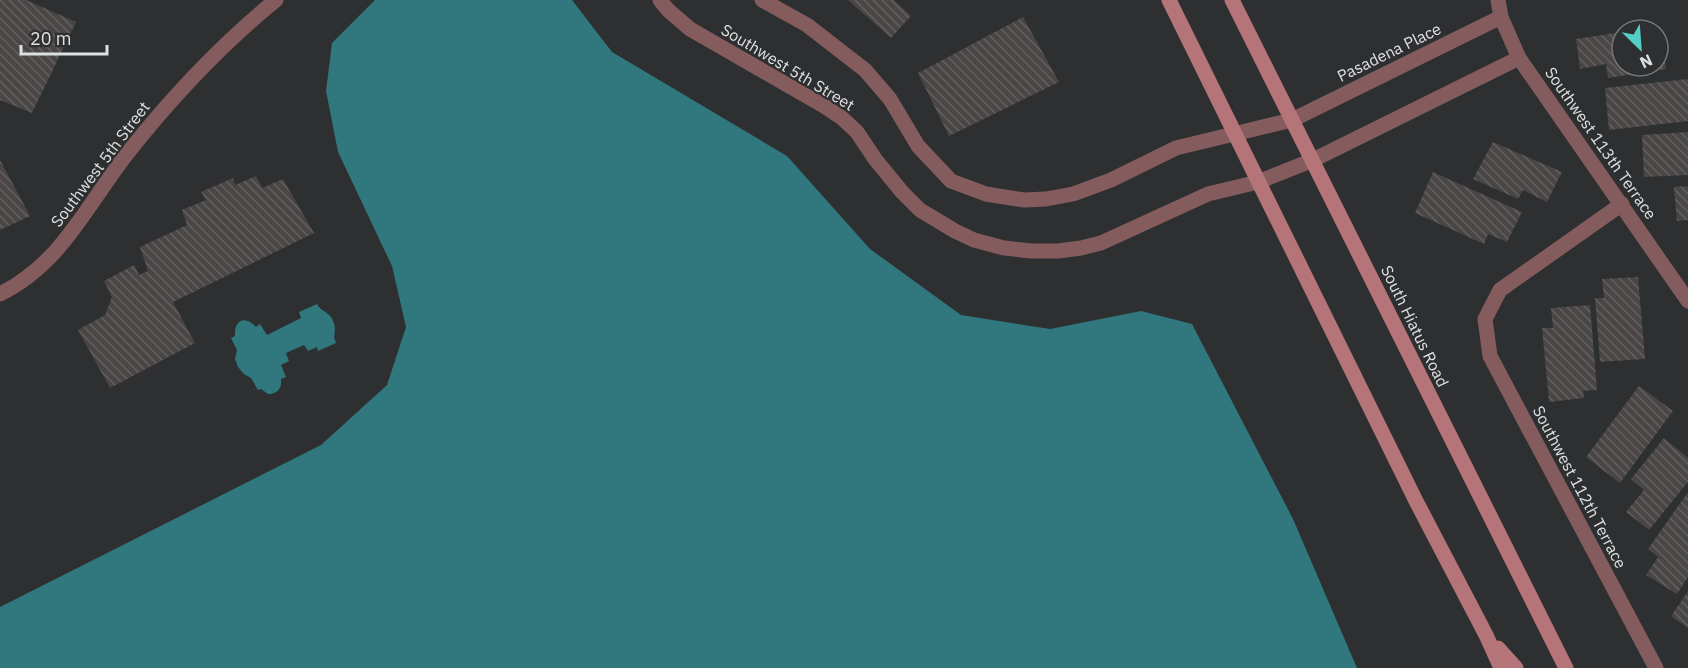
<svg xmlns="http://www.w3.org/2000/svg" width="1688" height="668" font-family="'IBM Plex Sans',sans-serif">
  <defs>
    <pattern id="building-back-hatch" width="6" height="6" patternUnits="userSpaceOnUse" patternTransform="scale(1.5)"><rect width="6" height="6" fill="#494645"/><path d="M-1 5l2 2M0 0l6 6M5-1l2 2" fill="none" stroke="#636060"/></pattern>
  </defs>
  <rect width="100%" height="100%" fill="#2d2f31"/>
  <g fill="#30787d">
    <path d="M375 0H572L612 52 787 156 870 249 961 315 1050 329 1141 311 1192 324 1293 519 1357 668H0V607L321 445 387 385 406 327 392 266 338 152 326 91 332 43Z"/>
    <path d="M317 304C320 310 324 310 328 314 335 319 336 330 334 337L336 343 318 351 317 347 308 351 304 345 286 353 289 361 281 365 286 377 281 379C282 389 277 394 268 394L261 389 258 390 251 378 244 374 238 367 235 359 237 350 231 338 235 336C234 320 245 315 256 327L260 324 267 335 301 318 299 312Z"/>
  </g>
  <g fill="url(#building-back-hatch)">
    <path d="M0 0H26L76 22 32 113 0 100Z"/>
    <path d="M848 0H894L911 16 891 38Z"/>
    <path d="M1023 17 1059 82 949 136 918 73Z"/>
    <path d="M1622 32V66H1658V51L1663 50 1666 69 1608 78 1606 64 1580 69 1576 39Z"/>
    <path d="M1688 79V121L1609 130 1605 88Z"/>
    <path d="M1688 132V175L1644 177 1642 135Z"/>
    <path d="M1493 142 1562 172 1547 202 1523 190 1518 199 1473 179Z"/>
    <path d="M0 160 30 216 0 230Z"/>
    <path d="M1433 172 1522 212 1507 242 1488 234 1484 244 1415 213Z"/>
    <path d="M256 176 262 188 283 179 314 233 173 302 195 343 110 388 78 330 105 315 112 297 104 281 134 265 139 275 148 271 140 247 187 225 182 210 206 200 201 192 233 178 235 185Z"/>
    <path d="M1688 186V220L1677 221 1674 187Z"/>
    <path d="M1638 277 1645 359 1600 362 1595 298H1604L1602 279Z"/>
    <path d="M1590 305 1597 390 1583 391 1584 398 1549 402 1542 328H1553L1551 308Z"/>
    <path d="M1639 386 1673 411 1620 483 1586 457Z"/>
    <path d="M1664 438 1688 458V482L1649 530 1626 512 1644 490 1631 479Z"/>
    <path d="M1688 492V577L1677 594 1646 575 1658 557 1648 549Z"/>
    <path d="M1688 591V628L1671 616Z"/>
  </g>
  <g fill="none" stroke-linecap="round" stroke-linejoin="round">
    <g stroke="#855c5e" stroke-width="15">
      <path d="M660 0 668 10 690 29 824 106 842 118 857 132 875 159 902 192 920 210 955 231 974 240 1004 248 1031 251H1058L1081 248 1101 243 1208 194 1258 182 1313 160 1519 58"/>
      <path d="M762 0 807 25 865 70 890 99 918 146 951 181 986 194 1024 200 1046 199 1073 194 1111 180 1176 148 1292 120 1501 17"/>
      <path d="M1498 0 1501 17 1519 58 1688 301"/>
      <path d="M1622 204 1500 290 1485 319 1490 356 1656 668"/>
      <path d="M0 294C63 263 88 202 130 150 173 96 222 44 276 0"/>
    </g>
    <g stroke="#b57578" stroke-width="15">
      <path d="M1169 0 1416 501 1486 635 1501 668"/>
      <path d="M1232 0 1566 668"/>
      <path d="M1498 648 1516 668"/>
    </g>
  </g>
  <g text-anchor="middle" stroke-width="4.5" stroke-linejoin="round" paint-order="stroke">
    <g font-size="16" fill="#dfe0e2" stroke="#2d2f31">
      <text transform="translate(1389 52) rotate(-26)" y="6">Pasadena Place</text>
      <text transform="translate(788 67) rotate(31)" y="6">Southwest 5th Street</text>
      <text transform="translate(1601 143) rotate(55)" y="6">Southwest 113th Terrace</text>
      <text transform="translate(100 164) rotate(-53)" y="6">Southwest 5th Street</text>
      <text transform="translate(1415 326) rotate(64)" y="6">South Hiatus Road</text>
      <text transform="translate(1580 487) rotate(62)" y="6">Southwest 112th Terrace</text>
    </g>
  </g>
  <g transform="translate(1640 48) rotate(155)"><circle r="28" fill="#2d2f31" stroke="#747678" stroke-width="1.5"/>
  <path d="M0-4.5L10 22L0 15L-10 22Z" fill="#55cec6"/>
  <text y="-9" font-size="16" font-weight="bold" text-anchor="middle" fill="#dfe0e2">N</text>
  </g>
  <path d="M21 45v9h86v-9" fill="none" stroke="#dfe0e2" stroke-width="3"/>
  <text x="30" y="45" font-size="18" fill="#dfe0e2" stroke="#2d2f31" stroke-width="4.5" paint-order="stroke">20 m</text>
</svg>
